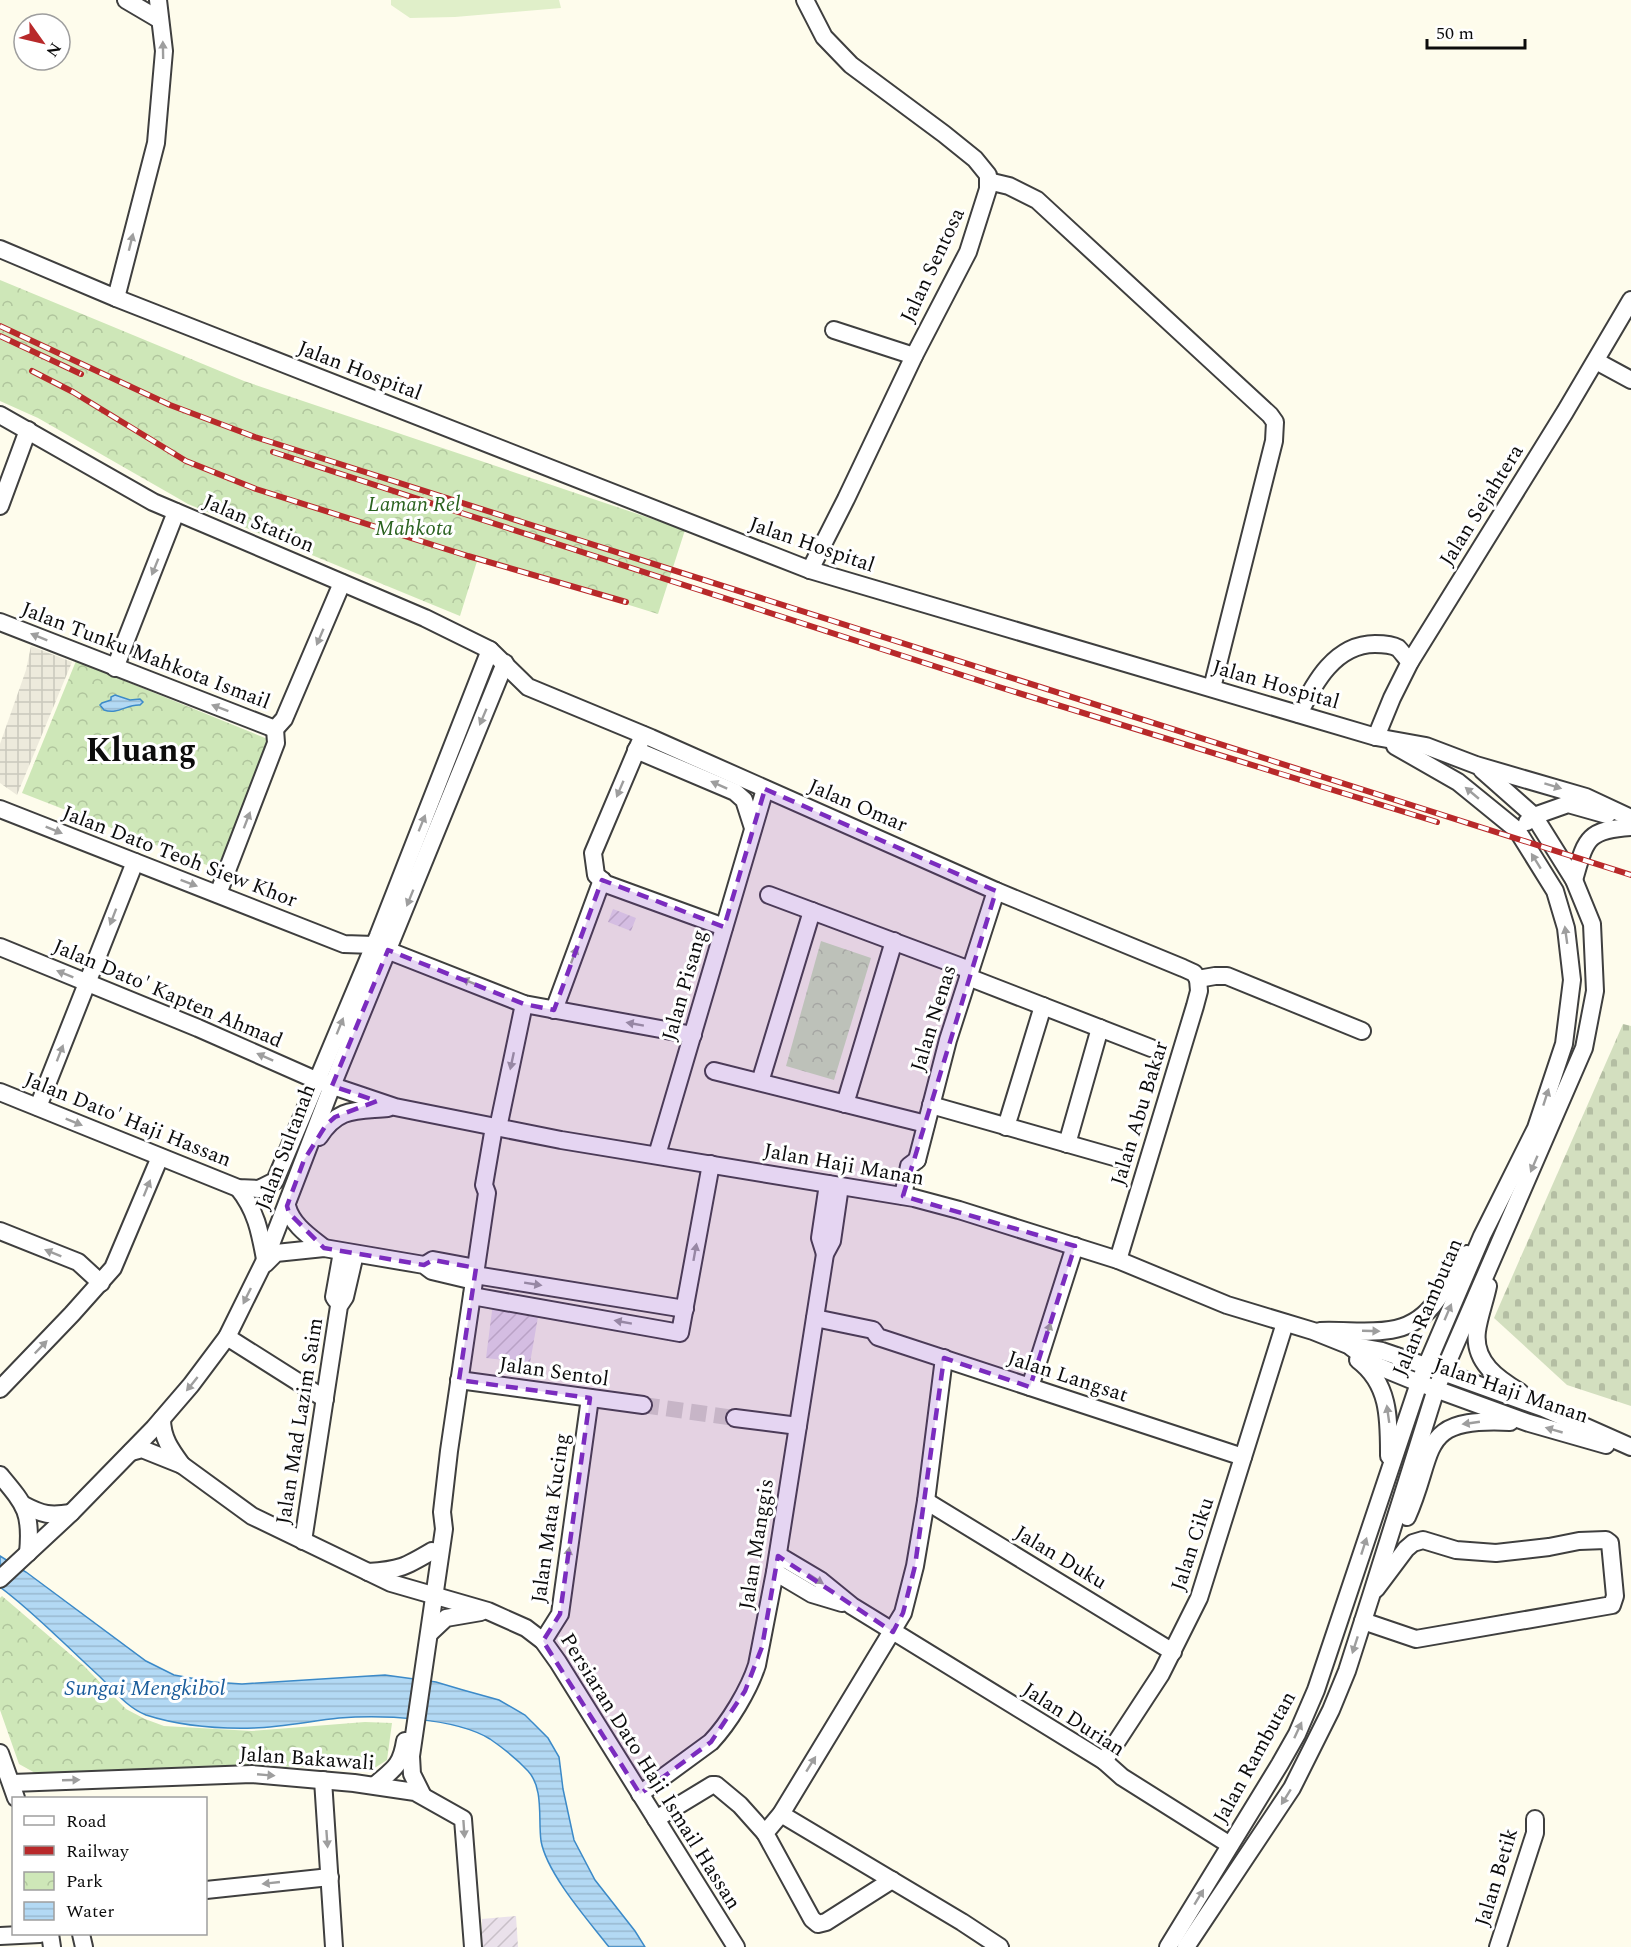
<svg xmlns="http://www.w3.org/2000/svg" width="1631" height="1947" font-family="Spectral,serif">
  <defs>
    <pattern id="industrial-furrows" width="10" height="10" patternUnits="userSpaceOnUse" patternTransform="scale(1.5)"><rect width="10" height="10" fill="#eae1eb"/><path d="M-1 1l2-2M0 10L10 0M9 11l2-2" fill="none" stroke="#c8c0c8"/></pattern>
    <pattern id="cemetery-stones" width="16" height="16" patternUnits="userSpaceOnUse" patternTransform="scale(1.5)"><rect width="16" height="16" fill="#d3dfbf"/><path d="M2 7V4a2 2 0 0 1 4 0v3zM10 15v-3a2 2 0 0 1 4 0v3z" fill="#b4bea3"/></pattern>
    <pattern id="park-crowns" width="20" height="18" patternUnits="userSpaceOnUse" patternTransform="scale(1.5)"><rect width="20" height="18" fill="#cee7b8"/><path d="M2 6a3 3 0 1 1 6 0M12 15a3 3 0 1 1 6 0" fill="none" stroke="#b0c59d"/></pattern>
    <pattern id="plaza-grid" width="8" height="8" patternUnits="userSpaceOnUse" patternTransform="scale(1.5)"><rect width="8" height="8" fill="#edeadc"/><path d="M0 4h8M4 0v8" fill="none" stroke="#cac8bc"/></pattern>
    <pattern id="water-rules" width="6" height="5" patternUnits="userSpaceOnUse" patternTransform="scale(1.5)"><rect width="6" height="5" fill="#b3d9f4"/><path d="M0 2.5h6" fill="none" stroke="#99b9d0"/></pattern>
  </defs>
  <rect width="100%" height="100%" fill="#fefcec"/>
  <g fill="url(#industrial-furrows)">
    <path d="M613 909 636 918 631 931 608 922Z"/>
    <path d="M493 1303 539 1311 530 1363 486 1358Z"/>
    <path d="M516 1916 518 1947H482V1919Z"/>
  </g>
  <path fill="url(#cemetery-stones)" d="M1623 1024 1631 1026V1406L1567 1385 1494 1318Z"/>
  <g fill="url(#park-crowns)">
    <path d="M0 280 244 381 685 530 658 614 478 558 460 616 188 504 38 418 0 401Z"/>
    <path d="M76 661 270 740 217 869 22 793Z"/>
    <path d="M821 941 871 958 834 1080 786 1066Z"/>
    <path d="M2 1596 84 1666 126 1709 145 1719 164 1726 252 1731 365 1722 392 1723 387 1760 373 1769 259 1766 37 1774 19 1764 0 1710V1598Z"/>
  </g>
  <path fill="#e0efc9" d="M391 0H559L561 8 455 17 410 18 391 5Z"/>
  <path fill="url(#plaza-grid)" d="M31 646 72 662 17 795 0 783V744L26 670Z"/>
  <g fill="url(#water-rules)" stroke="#3c8ac8" stroke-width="1.5">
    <path d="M115 695 130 700 140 699 143 702 140 705C127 704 118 715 104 710L100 705 102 703 111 700V697Z"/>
    <path d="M0 1556 26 1572 146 1661 174 1675 213 1682 242 1684 385 1675 436 1682 463 1690 499 1700 525 1715 548 1738 559 1757 563 1789 574 1840 595 1880 635 1931 645 1947H609C588 1920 547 1874 541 1841 538 1819 544 1788 528 1771 517 1759 503 1748 490 1739 454 1717 380 1715 339 1718 311 1721 282 1727 254 1728 218 1729 180 1726 146 1715 126 1707 113 1689 98 1675 66 1646 35 1613 0 1587Z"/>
  </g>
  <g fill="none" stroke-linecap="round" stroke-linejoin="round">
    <path stroke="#dad8ca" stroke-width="16" stroke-dasharray="16 8" stroke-linecap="butt" d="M643 1405 735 1418"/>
    <defs>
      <g id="minor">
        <path d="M126 0 160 20"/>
        <path d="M805 0 824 37 851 65 944 134 975 159 988 175V189L968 252 914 356 846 499 810 570"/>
        <path d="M988 181 1009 186 1037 200 1270 415 1275 422 1274 441 1212 688"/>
        <path d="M0 249 116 298 810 570 1376 737 1426 746 1476 765 1586 797 1631 818"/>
        <path d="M116 298 156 143 164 51 158 0"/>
        <path d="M834 330 914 356"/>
        <path d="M1596 361 1631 380"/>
        <path d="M0 415 153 502 425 618 490 650 528 687 651 738 996 891 1183 968 1194 973 1198 979"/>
        <path d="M0 506 28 430"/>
        <path d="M0 622 275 729"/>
        <path d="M115 668 176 512"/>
        <path d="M1299 714C1314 683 1335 644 1375 644 1382 644 1391 644 1398 648 1402 652 1406 658 1410 662"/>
        <path d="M275 729 284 719 342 583"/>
        <path d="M643 735 593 853 596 875 606 884 724 927"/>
        <path d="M1376 737 1392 698 1410 662 1565 412 1631 300"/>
        <path d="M636 750 735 792 744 800 753 828"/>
        <path d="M0 809 344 944 374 945 524 1004 693 1035"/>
        <path d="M1527 822 1534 816 1568 804 1607 815"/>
        <path d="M1574 880C1586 839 1586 830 1631 827"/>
        <path d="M218 894 276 743 275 729"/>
        <path d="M769 895 970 970"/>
        <path d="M0 947 198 1028 318 1081 395 1107 561 1140 914 1198 959 1210 1118 1260 1227 1305 1313 1331 1348 1345 1382 1351 1426 1366 1543 1408 1631 1447"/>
        <path d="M968 977 1151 1048"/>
        <path d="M1198 979 1215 976H1227L1362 1031"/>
        <path d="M554 1010 602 880"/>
        <path d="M714 1071 926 1124"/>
        <path d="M760 1082 812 911"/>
        <path d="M0 1092 238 1188 259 1189 275 1181 378 936 490 650"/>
        <path d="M845 1104 894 941"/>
        <path d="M931 1105 1121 1159"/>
        <path d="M38 1107 135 862"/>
        <path d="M1006 1127 1043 1006"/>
        <path d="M498 1128 524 1004"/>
        <path d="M319 1137C338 1107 356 1111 388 1108"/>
        <path d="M1067 1144 1100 1028"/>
        <path d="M657 1155 765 789"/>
        <path d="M917 1160 948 1040 996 891"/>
        <path d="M238 1188C256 1210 260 1232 265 1259"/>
        <path d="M903 1196 909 1166 917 1160"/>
        <path d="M287 1206C292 1225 309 1236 324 1248"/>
        <path d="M0 1231 78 1262 101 1283"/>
        <path d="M825 1254 820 1238 828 1184"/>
        <path d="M1118 1260 1195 1006 1199 991 1198 979"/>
        <path d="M265 1264 276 1253 324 1248 424 1265 432 1271 474 1281"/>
        <path d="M425 1265 433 1260 476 1268"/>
        <path d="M475 1275 685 1309"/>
        <path d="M1488 1286C1485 1301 1479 1316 1477 1331 1473 1362 1498 1379 1520 1392"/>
        <path d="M472 1296 680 1333 711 1164"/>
        <path d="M336 1300 334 1297 342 1252"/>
        <path d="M815 1318 873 1330 878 1337 1243 1457"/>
        <path d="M1320 1331C1363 1329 1407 1343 1436 1301 1447 1286 1455 1269 1467 1254"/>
        <path d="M227 1337 325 1399"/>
        <path d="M1351 1347 1375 1365 1419 1383 1529 1423 1606 1445"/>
        <path d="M1358 1360C1390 1384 1389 1420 1389 1456"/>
        <path d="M459 1380 643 1405"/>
        <path d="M1030 1387 1075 1246"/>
        <path d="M0 1389 72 1314 113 1268 160 1157"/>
        <path d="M735 1418 798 1426"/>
        <path d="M162 1419C162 1438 171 1450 182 1465"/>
        <path d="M131 1452 142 1449 182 1465 252 1516 391 1583 488 1611 526 1628 543 1641 558 1662 736 1947"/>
        <path d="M0 1475C25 1505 32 1512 28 1553"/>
        <path d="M926 1501 1173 1652"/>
        <path d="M24 1505C43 1515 50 1516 71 1513"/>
        <path d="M1407 1517C1437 1450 1416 1417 1510 1422"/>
        <path d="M303 1541 339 1306 345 1297 355 1254"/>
        <path d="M778 1555 820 1580 852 1606 1104 1761 1122 1777 1230 1845"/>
        <path d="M368 1572C400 1570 405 1567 432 1551"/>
        <path d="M775 1572 812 1594 842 1603"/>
        <path d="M0 1579 71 1513 154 1428 191 1385 227 1337 265 1260 332 1086 505 663"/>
        <path d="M1363 1621 1416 1639 1612 1605 1615 1596 1610 1543 1606 1540 1579 1541 1549 1547 1496 1553 1456 1550 1423 1540 1413 1543 1406 1549 1376 1589"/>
        <path d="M430 1633 446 1618 481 1612"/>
        <path d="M543 1641 560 1614 590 1398"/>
        <path d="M0 1753 16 1798"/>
        <path d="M1104 1761 1161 1674 1199 1598 1285 1323"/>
        <path d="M323 1780 334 1947"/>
        <path d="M12 1783 252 1774 354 1783 415 1792 463 1819 473 1947"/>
        <path d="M375 1785C393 1769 401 1767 405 1741"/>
        <path d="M422 1794 412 1774 411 1756 444 1529 442 1512 449 1451 487 1193 484 1185 494 1127"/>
        <path d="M640 1794 711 1742C729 1723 749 1690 757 1665L775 1572 825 1254 832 1241 840 1186"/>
        <path d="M781 1814 962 1922 1000 1947"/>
        <path d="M656 1819 712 1785H716L740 1805 765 1833"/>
        <path d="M892 1880 826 1922 818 1924 812 1919 765 1833 781 1814 903 1613 915 1566 926 1501 944 1358"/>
        <path d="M206 1890 330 1877"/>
        <path d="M50 1934 52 1947"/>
        <path d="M81 1934 84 1947"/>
        <path d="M0 1936 40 1934"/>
        <path d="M1168 1947 1280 1764 1297 1734 1316 1690 1419 1383 1482 1236 1536 1128 1564 1044 1572 980 1566 928 1555 891 1517 830 1458 782 1395 746"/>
        <path d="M1186 1947 1292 1788 1331 1710 1347 1671 1371 1596 1436 1389 1584 1048 1595 991 1592 924 1574 880 1534 816 1482 770"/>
        <path d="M1498 1947 1535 1833V1819"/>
      </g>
    </defs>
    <use href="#minor" stroke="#3f3f3f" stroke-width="20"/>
    <use href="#minor" stroke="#fff" stroke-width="16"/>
    <defs>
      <g id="rail">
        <path d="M0 326 170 405 255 437 1631 875"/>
        <path d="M0 336 81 374"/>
        <path d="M32 371 73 392 186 461 256 489 468 556 626 602"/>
        <path d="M273 452 999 687 1437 822"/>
      </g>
    </defs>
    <use href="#rail" stroke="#b8292a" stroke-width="6"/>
    <use href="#rail" stroke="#fff" stroke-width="4" stroke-dasharray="11" stroke-linecap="butt"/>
  </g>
  <defs><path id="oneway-solid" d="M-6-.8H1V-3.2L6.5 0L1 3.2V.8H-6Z" transform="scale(1.5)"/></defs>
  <g fill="#9e9e9e">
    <use href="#oneway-solid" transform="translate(163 50) rotate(-91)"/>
    <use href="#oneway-solid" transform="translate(131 242) rotate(-76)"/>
    <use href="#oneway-solid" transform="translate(155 567) rotate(112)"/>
    <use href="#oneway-solid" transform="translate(39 637) rotate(-158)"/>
    <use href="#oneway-solid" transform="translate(320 637) rotate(113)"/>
    <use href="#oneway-solid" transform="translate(220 708) rotate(-159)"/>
    <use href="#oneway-solid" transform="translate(483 717) rotate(113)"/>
    <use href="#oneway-solid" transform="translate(719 785) rotate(-156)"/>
    <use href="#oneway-solid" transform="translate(1553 786) rotate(17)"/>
    <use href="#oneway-solid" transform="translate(620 789) rotate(113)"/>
    <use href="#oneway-solid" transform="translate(1472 793) rotate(-140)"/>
    <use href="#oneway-solid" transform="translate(247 820) rotate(-69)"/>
    <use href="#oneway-solid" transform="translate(422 823) rotate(-68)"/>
    <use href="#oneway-solid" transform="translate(54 830) rotate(22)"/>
    <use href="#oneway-solid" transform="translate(1536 861) rotate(-122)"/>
    <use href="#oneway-solid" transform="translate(189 883) rotate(21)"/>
    <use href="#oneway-solid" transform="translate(410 898) rotate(112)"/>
    <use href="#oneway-solid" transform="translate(113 917) rotate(111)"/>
    <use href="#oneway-solid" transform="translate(1566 935) rotate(-98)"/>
    <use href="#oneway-solid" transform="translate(574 955) rotate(-70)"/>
    <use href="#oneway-solid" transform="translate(65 974) rotate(-158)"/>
    <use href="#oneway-solid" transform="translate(470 982) rotate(-158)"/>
    <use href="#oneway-solid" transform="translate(635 1024) rotate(-170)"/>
    <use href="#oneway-solid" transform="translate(340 1026) rotate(-68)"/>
    <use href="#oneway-solid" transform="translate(60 1053) rotate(-69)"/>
    <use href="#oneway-solid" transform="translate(265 1057) rotate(-156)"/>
    <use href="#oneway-solid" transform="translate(512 1061) rotate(102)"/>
    <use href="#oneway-solid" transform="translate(1546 1097) rotate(-72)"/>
    <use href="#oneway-solid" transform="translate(74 1122) rotate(22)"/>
    <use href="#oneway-solid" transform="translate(1534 1164) rotate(113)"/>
    <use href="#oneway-solid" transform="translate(147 1188) rotate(-68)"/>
    <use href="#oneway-solid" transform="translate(695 1252) rotate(-80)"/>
    <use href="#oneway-solid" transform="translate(53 1253) rotate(-158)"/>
    <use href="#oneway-solid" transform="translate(533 1284) rotate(9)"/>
    <use href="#oneway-solid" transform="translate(247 1296) rotate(116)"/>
    <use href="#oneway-solid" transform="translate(1448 1312) rotate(-67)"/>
    <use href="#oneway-solid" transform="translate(623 1322) rotate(-170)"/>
    <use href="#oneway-solid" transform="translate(1048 1331) rotate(-72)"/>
    <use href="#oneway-solid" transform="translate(1371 1331) rotate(2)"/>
    <use href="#oneway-solid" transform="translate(41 1347) rotate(-46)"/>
    <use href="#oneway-solid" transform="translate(192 1384) rotate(129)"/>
    <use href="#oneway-solid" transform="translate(1388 1414) rotate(-98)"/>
    <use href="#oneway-solid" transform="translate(1471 1423) rotate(172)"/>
    <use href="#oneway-solid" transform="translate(1554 1430) rotate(-164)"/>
    <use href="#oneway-solid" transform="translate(1364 1546) rotate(-72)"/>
    <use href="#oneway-solid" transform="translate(568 1556) rotate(-82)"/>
    <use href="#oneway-solid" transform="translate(816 1579) rotate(33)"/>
    <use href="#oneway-solid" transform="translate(1355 1645) rotate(108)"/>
    <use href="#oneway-solid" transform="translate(1298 1730) rotate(-65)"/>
    <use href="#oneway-solid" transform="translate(811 1764) rotate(-58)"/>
    <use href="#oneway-solid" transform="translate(266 1775) rotate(5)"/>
    <use href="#oneway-solid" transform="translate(71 1780) rotate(-2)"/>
    <use href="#oneway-solid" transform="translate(1286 1797) rotate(122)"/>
    <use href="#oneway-solid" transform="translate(464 1829) rotate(86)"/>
    <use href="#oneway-solid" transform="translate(327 1839) rotate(86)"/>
    <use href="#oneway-solid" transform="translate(271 1883) rotate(174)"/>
    <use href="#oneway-solid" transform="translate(1199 1897) rotate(-59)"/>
  </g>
  <path fill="#7b2cbf" fill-opacity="0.2" stroke="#7b2cbf" stroke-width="4.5" stroke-dasharray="12 8" stroke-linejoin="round" d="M765 789 996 891 903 1196 1075 1246 1030 1387 944 1358 915 1566 903 1613 893 1632 778 1556 762 1647 745 1691 711 1742 640 1794 543 1641 560 1614 590 1398 459 1380 476 1268 433 1260 424 1265 324 1248 289 1213 287 1206 304 1160 326 1125 335 1117 377 1101 332 1086 388 950 524 1004 554 1010 602 880 724 927Z"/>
  <g text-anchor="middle" stroke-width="6" stroke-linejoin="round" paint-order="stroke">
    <g font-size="21" fill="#0c0c0c" stroke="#fff">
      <text transform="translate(932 265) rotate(-65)" y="7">Jalan Sentosa</text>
      <text transform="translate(360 370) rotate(21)" y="7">Jalan Hospital</text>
      <text transform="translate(1481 505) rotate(-58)" y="7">Jalan Sejahtera</text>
      <text transform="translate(259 523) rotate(23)" y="7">Jalan Station</text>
      <text transform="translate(812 544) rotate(19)" y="7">Jalan Hospital</text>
      <text transform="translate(146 655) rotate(21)" y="7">Jalan Tunku Mahkota Ismail</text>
      <text transform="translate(1276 684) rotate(16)" y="7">Jalan Hospital</text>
      <text transform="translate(858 805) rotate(23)" y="7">Jalan Omar</text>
      <text transform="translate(180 856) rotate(21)" y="7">Jalan Dato Teoh Siew Khor</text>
      <text transform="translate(684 985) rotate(-74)" y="7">Jalan Pisang</text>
      <text transform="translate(168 993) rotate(23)" y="7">Jalan Dato' Kapten Ahmad</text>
      <text transform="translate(933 1018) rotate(-73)" y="7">Jalan Nenas</text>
      <text transform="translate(1139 1113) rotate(-73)" y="7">Jalan Abu Bakar</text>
      <text transform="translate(128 1119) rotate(22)" y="7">Jalan Dato' Haji Hassan</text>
      <text transform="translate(285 1147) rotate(-69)" y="7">Jalan Sultanah</text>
      <text transform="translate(844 1164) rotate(10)" y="7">Jalan Haji Manan</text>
      <text transform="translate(1427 1307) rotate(-67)" y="7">Jalan Rambutan</text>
      <text transform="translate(554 1371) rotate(8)" y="7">Jalan Sentol</text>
      <text transform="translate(1068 1376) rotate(18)" y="7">Jalan Langsat</text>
      <text transform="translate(1511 1390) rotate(19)" y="7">Jalan Haji Manan</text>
      <text transform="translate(299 1421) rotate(-81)" y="7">Jalan Mad Lazim Saim</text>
      <text transform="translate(550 1518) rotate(-82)" y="7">Jalan Mata Kucing</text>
      <text transform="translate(756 1544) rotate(-81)" y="7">Jalan Manggis</text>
      <text transform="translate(1192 1544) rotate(-72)" y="7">Jalan Ciku</text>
      <text transform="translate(1061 1557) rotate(31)" y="7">Jalan Duku</text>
      <text transform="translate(1074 1719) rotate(33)" y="7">Jalan Durian</text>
      <text transform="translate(1254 1757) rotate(-61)" y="7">Jalan Rambutan</text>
      <text transform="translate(307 1758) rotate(4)" y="7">Jalan Bakawali</text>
      <text transform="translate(651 1771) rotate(58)" y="7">Persiaran Dato Haji Ismail Hassan</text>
      <text transform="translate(1496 1877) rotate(-73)" y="7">Jalan Betik</text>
    </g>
    <g font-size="21" font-style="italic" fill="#2a621f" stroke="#fff">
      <text x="414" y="511">Laman Rel<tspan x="414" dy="24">Mahkota</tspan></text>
    </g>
    <g font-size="22" font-style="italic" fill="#1a5c9a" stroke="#fff">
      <text x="145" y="1695">Sungai Mengkibol</text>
    </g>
    <g font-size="33" font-weight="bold" fill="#0c0c0c" stroke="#fff">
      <text x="141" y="761">Kluang</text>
    </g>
  </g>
  <rect x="12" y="1797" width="195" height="138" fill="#ffffff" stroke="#9e9e9e" stroke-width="1.5"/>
  <rect x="24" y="1816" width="30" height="9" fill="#ffffff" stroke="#9e9e9e" stroke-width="1.5"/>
  <text x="66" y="1827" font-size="18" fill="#0c0c0c">Road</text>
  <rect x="24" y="1846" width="30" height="9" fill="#b8292a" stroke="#9e9e9e" stroke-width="1.5"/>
  <text x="66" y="1857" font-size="18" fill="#0c0c0c">Railway</text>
  <rect x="24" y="1872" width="30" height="18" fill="url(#park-crowns)" stroke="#9e9e9e" stroke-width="1.5"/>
  <text x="66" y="1887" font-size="18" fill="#0c0c0c">Park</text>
  <rect x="24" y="1902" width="30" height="18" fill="url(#water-rules)" stroke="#9e9e9e" stroke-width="1.5"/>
  <text x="66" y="1917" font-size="18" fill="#0c0c0c">Water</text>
  <g transform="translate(42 42) rotate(124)"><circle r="28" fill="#ffffff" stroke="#9e9e9e" stroke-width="1.5"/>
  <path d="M0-4.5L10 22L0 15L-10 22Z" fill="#b8292a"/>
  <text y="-9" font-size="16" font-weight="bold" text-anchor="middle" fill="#0c0c0c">N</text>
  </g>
  <path d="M1427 39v9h98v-9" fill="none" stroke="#0c0c0c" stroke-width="3"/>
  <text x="1436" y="39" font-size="18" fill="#0c0c0c" stroke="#ffffff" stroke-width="4.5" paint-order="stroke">50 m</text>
</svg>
